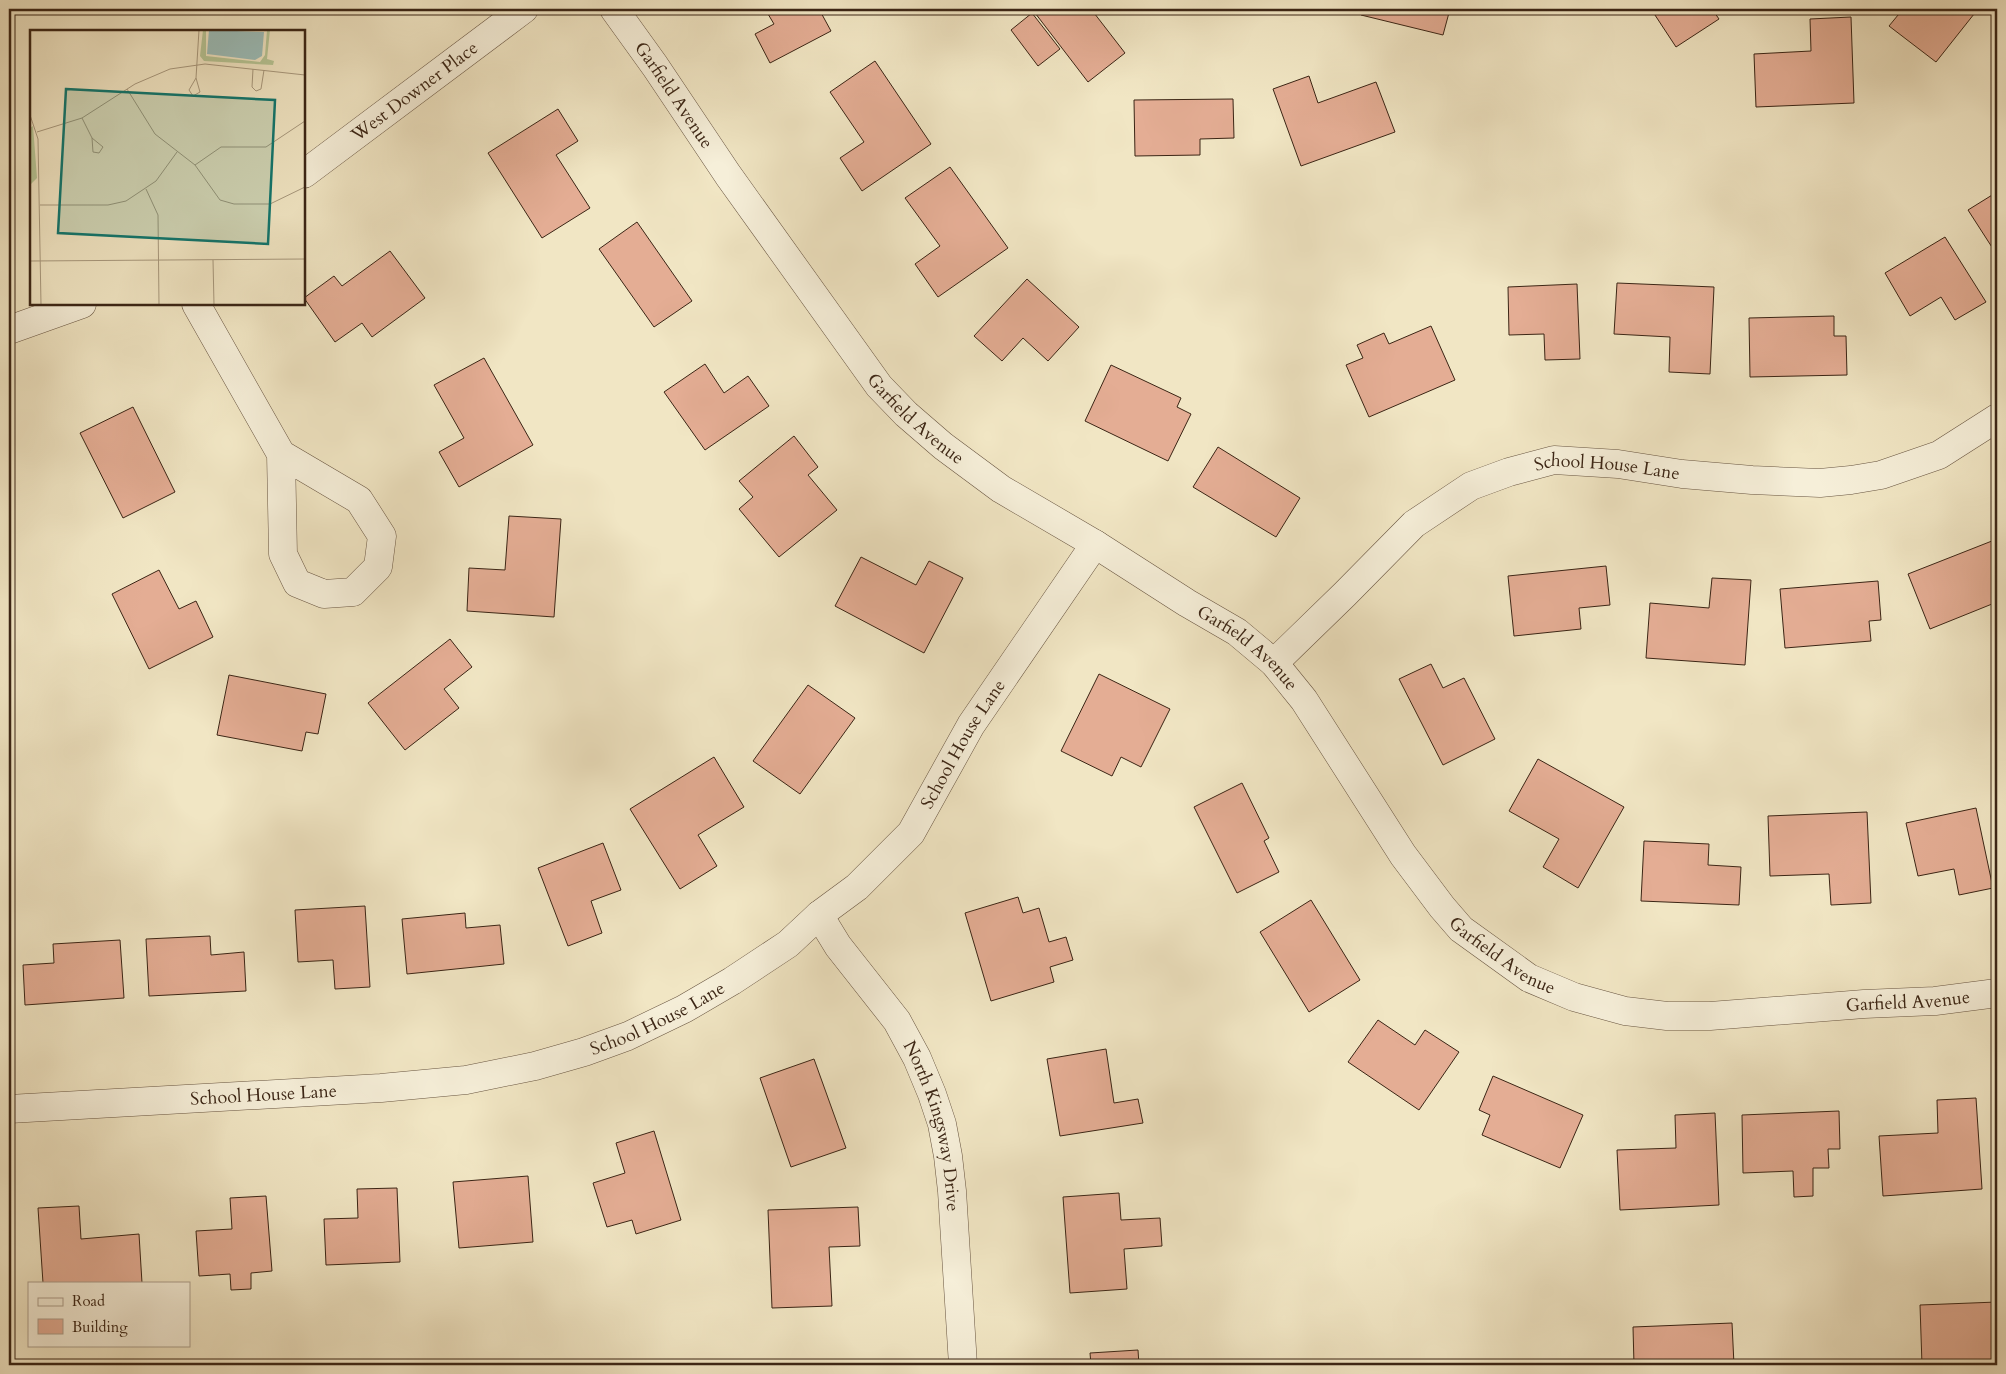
<svg xmlns="http://www.w3.org/2000/svg" width="2006" height="1374" font-family="Cardo,serif">
  <rect width="100%" height="100%" fill="#f1e6c4"/>
  <filter id="stains"><feTurbulence type="fractalNoise" baseFrequency=".004" numOctaves="4"/><feColorMatrix values="0 0 0 0 .2 0 0 0 0 .09 0 0 0 0 .02 0 0 0 .5 -.17"/></filter>
  <radialGradient id="worn" r=".72"><stop offset=".6" stop-color="#630" stop-opacity="0"/><stop offset="1" stop-color="#630" stop-opacity=".3"/></radialGradient>
  <g fill="#e4ad94" stroke="#3b2515">
    <path d="M765 9H819L831 31 770 63 755 34 774 24Z"/>
    <path d="M1032 9H1091L1125 53 1088 82Z"/>
    <path d="M1363 9H1450L1443 35 1361 15Z"/>
    <path d="M1651 9H1712L1719 19 1676 47Z"/>
    <path d="M1903 9H1978L1936 62 1889 26Z"/>
    <path d="M1032 13 1060 49 1038 66 1011 30Z"/>
    <path d="M1851 17 1854 103 1756 107 1754 54 1811 51 1810 19Z"/>
    <path d="M875 61 931 144 862 191 840 158 864 142 830 92Z"/>
    <path d="M1309 76 1318 103 1376 82 1395 132 1301 166 1273 89Z"/>
    <path d="M1233 99 1234 138 1200 139V155L1135 156 1134 100Z"/>
    <path d="M558 109 578 141 556 155 590 208 542 238 488 153Z"/>
    <path d="M950 167 1008 248 938 297 915 264 940 246 905 198Z"/>
    <path d="M1997 192V255L1968 210Z"/>
    <path d="M637 222 692 301 654 327 599 249Z"/>
    <path d="M1945 237 1986 302 1955 320 1941 297 1910 316 1885 273Z"/>
    <path d="M390 251 425 298 372 337 362 323 335 342 304 298 334 276 342 286Z"/>
    <path d="M1027 279 1079 327 1048 361 1023 338 1002 361 974 336Z"/>
    <path d="M1617 283 1714 287 1710 374 1669 372 1670 337 1614 334Z"/>
    <path d="M1577 284 1580 359 1545 360 1544 334 1509 335 1508 287Z"/>
    <path d="M1834 316V336H1846L1847 375 1750 377 1749 318Z"/>
    <path d="M1431 326 1455 380 1369 417 1346 365 1363 358 1357 345 1384 333 1389 344Z"/>
    <path d="M484 358 533 445 459 487 439 452 464 438 434 385Z"/>
    <path d="M705 364 724 393 748 376 769 406 705 450 664 392Z"/>
    <path d="M1111 365 1181 398 1177 407 1191 414 1168 461 1085 421Z"/>
    <path d="M133 407 175 492 123 518 80 433Z"/>
    <path d="M794 436 818 467 808 475 837 510 779 557 739 509 753 497 739 481Z"/>
    <path d="M1218 447 1300 498 1276 537 1193 487Z"/>
    <path d="M509 516 561 519 554 617 467 611 469 568 505 570Z"/>
    <path d="M1997 539V602L1930 629 1908 574Z"/>
    <path d="M861 557 916 585 929 561 963 578 924 653 835 606Z"/>
    <path d="M1606 566 1610 605 1579 608 1581 629 1514 636 1508 576Z"/>
    <path d="M159 570 179 609 196 601 213 637 149 669 112 594Z"/>
    <path d="M1712 578 1751 580 1745 665 1646 658 1650 603 1709 608Z"/>
    <path d="M1878 581 1881 620 1869 621 1871 641 1785 648 1780 589Z"/>
    <path d="M450 639 472 667 444 689 459 708 405 750 368 703Z"/>
    <path d="M1431 664 1443 688 1464 678 1495 739 1443 765 1399 679Z"/>
    <path d="M1099 674 1170 709 1141 767 1121 757 1112 776 1061 751Z"/>
    <path d="M229 675 326 694 318 734 306 732 302 751 217 735Z"/>
    <path d="M808 685 855 718 800 794 753 761Z"/>
    <path d="M714 757 744 807 698 835 717 866 680 889 630 809Z"/>
    <path d="M1538 759 1624 807 1578 888 1543 867 1559 839 1509 811Z"/>
    <path d="M1242 783 1269 838 1264 841 1279 872 1237 893 1194 807Z"/>
    <path d="M1976 808 1993 888 1959 895 1954 869 1918 876 1906 823Z"/>
    <path d="M1867 812 1871 903 1831 905 1829 874 1770 876 1768 816Z"/>
    <path d="M1644 841 1709 844 1708 865 1741 867 1739 905 1641 901Z"/>
    <path d="M603 843 621 890 591 901 602 933 568 946 538 868Z"/>
    <path d="M1018 897 1023 913 1039 908 1049 942 1066 937 1073 960 1050 967 1054 982 991 1001 965 913Z"/>
    <path d="M1311 900 1360 980 1309 1012 1260 932Z"/>
    <path d="M365 906 370 987 335 989 333 960 298 962 295 910Z"/>
    <path d="M465 913 466 928 500 925 504 964 407 974 402 919Z"/>
    <path d="M210 936 211 955 244 952 246 991 149 996 146 939Z"/>
    <path d="M120 940 124 998 25 1005 23 965 54 963 53 944Z"/>
    <path d="M1378 1020 1415 1045 1425 1030 1459 1052 1419 1110 1348 1062Z"/>
    <path d="M1106 1049 1114 1103 1138 1099 1143 1123 1060 1136 1047 1059Z"/>
    <path d="M814 1059 846 1148 791 1167 760 1078Z"/>
    <path d="M1493 1076 1583 1115 1560 1168 1482 1135 1490 1115 1479 1110Z"/>
    <path d="M1976 1098 1982 1189 1883 1196 1879 1136 1938 1133 1937 1100Z"/>
    <path d="M1839 1111 1840 1149H1828L1829 1168H1813V1196L1794 1197 1793 1171 1743 1173 1742 1115Z"/>
    <path d="M1715 1113 1719 1205 1620 1210 1617 1150 1676 1148 1675 1115Z"/>
    <path d="M654 1131 681 1220 636 1234 632 1220 607 1227 593 1183 625 1173 616 1143Z"/>
    <path d="M528 1176 533 1242 459 1248 453 1182Z"/>
    <path d="M397 1188 400 1262 326 1265 324 1219 358 1218 357 1189Z"/>
    <path d="M1119 1193 1121 1220 1160 1218 1162 1246 1124 1249 1127 1289 1070 1293 1063 1197Z"/>
    <path d="M266 1196 272 1271 251 1273V1289L231 1290 230 1274 199 1276 196 1231 232 1229 230 1198Z"/>
    <path d="M79 1206 81 1239 139 1234 142 1283H43L38 1208Z"/>
    <path d="M858 1207 860 1246 829 1247 832 1306 772 1308 768 1210Z"/>
    <path d="M1997 1302V1365H1922L1920 1305Z"/>
    <path d="M1732 1323 1734 1365H1634L1633 1327Z"/>
    <path d="M1138 1350 1139 1365H1091L1090 1353Z"/>
    <path d="M1609 1360V1365H1529Z"/>
    <path d="M1898 1360V1365H1783Z"/>
    <path d="M1402 1361V1365H1364V1362Z"/>
    <path d="M869 1363V1365H814Z"/>
  </g>
  <g fill="none" stroke-linecap="round" stroke-linejoin="round">
    <defs>
      <g id="minor">
        <path id="s1" d="M614 9 655 66 728 175 879 386 906 414 943 446 1001 489 1095 544 1187 603 1237 632 1274 663 1304 700 1403 855 1442 907 1461 929 1529 978 1574 997 1625 1011 1667 1016H1710L1864 1004 1935 1001 1997 993"/>
        <path id="s2" d="M304 174 524 9"/>
        <path d="M196 304 281 454 283 554 297 583 324 594 353 592 378 567 382 536 359 500 281 454"/>
        <path d="M9 330 82 304"/>
        <path id="s3" d="M1274 663 1345 594 1414 524 1471 486 1509 472 1554 460 1618 464 1682 474 1752 480 1820 483 1851 480 1881 475 1939 455 1997 418"/>
        <path id="s4" d="M819 915 838 946 897 1021 917 1058 932 1094 942 1124 948 1156 952 1191 963 1365"/>
        <path id="s5" d="M9 1109 381 1088 466 1080 535 1066 584 1052 628 1036 684 1009 732 981 788 944 819 915 857 887 911 833 971 725 1095 544"/>
      </g>
    </defs>
    <use href="#minor" stroke="#685541" stroke-width="29"/>
    <use href="#minor" stroke="#f6efd9" stroke-width="28"/>
  </g>
  <g text-anchor="middle" stroke-width="4.5" stroke-linejoin="round" paint-order="stroke">
    <g font-size="18" fill="#3b2515" stroke="#f6efd9">
      <text dy="6" stroke="none"><textPath href="#s2" startOffset="138">West Downer Place</textPath></text>
      <text dy="6" stroke="none"><textPath href="#s1" startOffset="105">Garfield Avenue</textPath></text>
      <text dy="6" stroke="none"><textPath href="#s1" startOffset="510">Garfield Avenue</textPath></text>
      <text dy="6" stroke="none"><textPath href="#s3" startOffset="406">School House Lane</textPath></text>
      <text dy="6" stroke="none"><textPath href="#s1" startOffset="915">Garfield Avenue</textPath></text>
      <text dy="6" stroke="none"><textPath href="#s5" startOffset="1080">School House Lane</textPath></text>
      <text dy="6" stroke="none"><textPath href="#s1" startOffset="1320">Garfield Avenue</textPath></text>
      <text dy="6" stroke="none"><textPath href="#s1" startOffset="1740">Garfield Avenue</textPath></text>
      <text dy="6" stroke="none"><textPath href="#s5" startOffset="660">School House Lane</textPath></text>
      <text dy="6" stroke="none"><textPath href="#s5" startOffset="255">School House Lane</textPath></text>
      <text dy="6" stroke="none"><textPath href="#s4" startOffset="244">North Kingsway Drive</textPath></text>
    </g>
  </g>
  <g transform="translate(30 30)">
    <rect width="275" height="275" fill="#f1e6c4"/>
    <path d="M173 0H176V26L230 32 235 25 237 0H240L237 29 244 31 243 35 174 31 170 26ZM3 96 7 148 0 155V98Z" fill="#b7c696"/>
    <path d="M179 0 234 2 232 26 225 30 177 24Z" fill="#9cbeba"/>
    <path fill="none" stroke="#a8997e" stroke-width="1" d="M223 39 222 57 226 61 231 59 234 40M166 48 170 62 163 66 159 60 166 48 169 0M97 59 125 104 165 135 190 170 204 174H240L275 157M0 85 8 109 11 275M52 88 62 108 63 122 69 123 73 117 62 108M7 102 52 88 105 54 140 39 175 34 275 45M165 135 191 117H236L275 91M116 159 128 185 129 275M10 175H78L96 171 126 151 147 122M183 230 184 275M0 231 275 229"/>
    <path fill="#0f766e" fill-opacity="0.15" stroke="#0f766e" stroke-width="2.5" d="M36 59 245 70 238 214 28 203Z"/>
    <rect width="275" height="275" fill="none" stroke="#3b2515" stroke-width="2.5"/>
  </g>
  <rect width="2006" height="1374" fill="none" stroke="#f1e6c4" stroke-width="30"/>
  <rect x="10" y="10" width="1986" height="1354" fill="none" stroke="#3b2515" stroke-width="2.5"/>
  <rect x="15" y="15" width="1976" height="1344" fill="none" stroke="#3b2515"/>
  <rect x="28" y="1282" width="162" height="65" fill="#f6efd9" stroke="#ab9e8b"/>
  <rect x="38" y="1298" width="25" height="8" fill="#f6efd9" stroke="#ab9e8b"/>
  <text x="72" y="1306" font-size="15" fill="#3b2515">Road</text>
  <rect x="38" y="1319" width="25" height="15" fill="#e4ad94" stroke="#ab9e8b"/>
  <text x="72" y="1332" font-size="15" fill="#3b2515">Building</text>
  <rect width="100%" height="100%" filter="url(#stains)"/>
  <rect width="100%" height="100%" fill="url(#worn)"/>
</svg>
